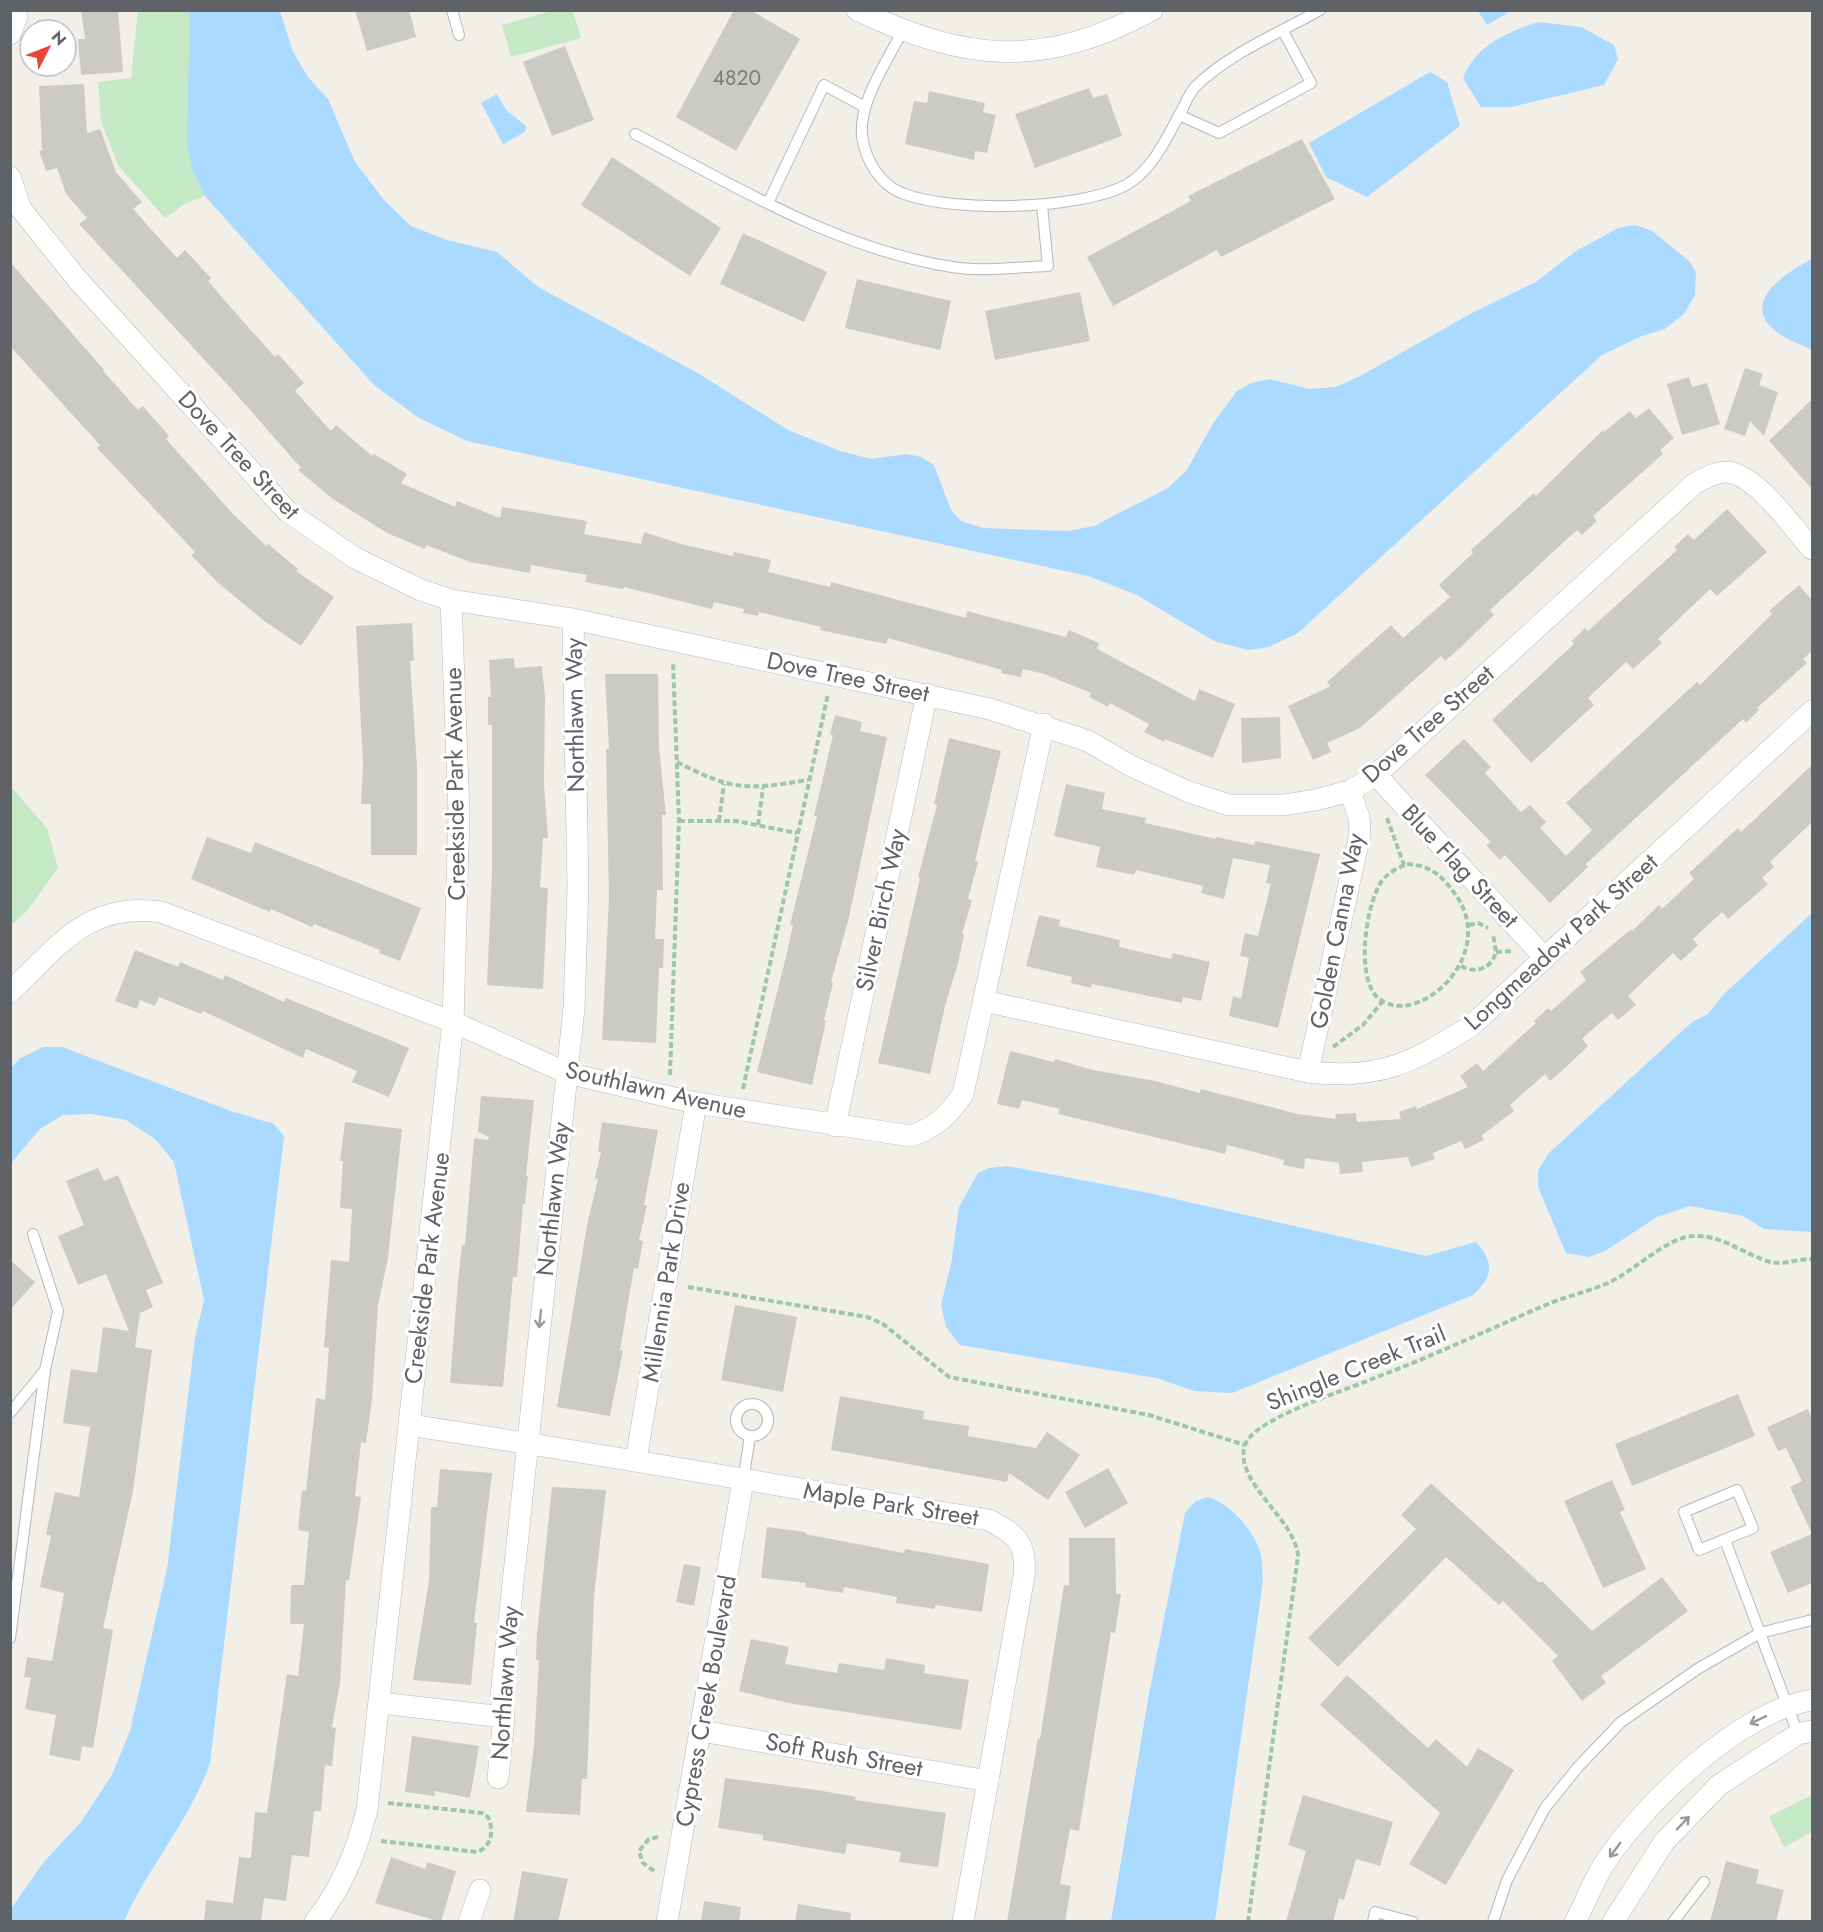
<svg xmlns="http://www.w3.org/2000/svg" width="1823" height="1932" font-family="Jost,sans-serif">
  <rect width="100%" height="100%" fill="#f1efe8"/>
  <g fill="#c5e8c5">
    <path d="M555 10 573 11 581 38 511 57 502 25Z"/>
    <path d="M138 11H190L191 14 193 172 205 196 186 203 165 218 118 165 101 121 98 82 131 78Z"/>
    <path d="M11 787 47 828 58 868 27 911 11 925Z"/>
    <path d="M1812 1795V1832L1784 1847 1769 1817Z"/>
  </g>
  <g fill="#aadaff">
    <path d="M190 11H280L293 52 308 77 328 99 355 162 384 200 411 226 447 240 497 252 538 287 696 372 788 430 840 451 871 459 907 454 921 457 934 465 951 510 961 521 983 528 1068 531 1094 526 1168 488 1186 471 1214 422 1237 391 1251 383 1270 379 1309 389 1336 387 1360 376 1474 312 1536 282 1576 251 1618 228 1635 225 1652 231 1688 260 1696 272 1695 295 1684 314 1665 329 1642 336 1602 355 1298 633 1269 647 1247 650 1214 641 1135 594 1088 576 467 441 419 418 375 386 205 196 193 172 187 143Z"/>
    <path d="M1478 11H1506L1507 13 1487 25Z"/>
    <path d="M1539 22 1581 27 1614 45 1618 59 1604 85 1511 107H1481L1463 78C1475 46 1508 31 1539 22Z"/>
    <path d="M1430 72 1447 82 1460 126 1367 197 1326 177 1309 143Z"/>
    <path d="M497 94 506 110 526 126 525 132 503 144 481 103Z"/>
    <path d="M1812 259V350C1800 344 1782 338 1772 328 1742 299 1789 271 1812 259Z"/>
    <path d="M1812 913V1232L1764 1229 1743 1216 1690 1206 1657 1217 1605 1251 1589 1257 1566 1253 1538 1187V1171L1548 1154 1692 1022 1708 1014 1724 994Z"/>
    <path d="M43 1047H62L231 1111 274 1124 284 1136 210 1763C190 1820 149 1866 124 1921H11V1909L43 1863 81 1822 112 1775 130 1731 167 1569 195 1338 204 1300 174 1162 155 1139 126 1120 91 1114 63 1115 40 1129 11 1163V1068L19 1059Z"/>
    <path d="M1008 1166 1149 1193 1426 1256 1476 1242C1495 1263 1493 1277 1473 1295L1232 1393 1194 1391 1156 1378 960 1345 946 1327 941 1305 951 1264 959 1207 978 1173 989 1168Z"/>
    <path d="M1208 1497C1229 1503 1254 1530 1260 1552 1263 1560 1262 1572 1263 1581L1215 1921H1111L1149 1694 1185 1513 1196 1501Z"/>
  </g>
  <g fill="#cccac5">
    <path d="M81 10H118L123 72 81 75 78 39H85Z"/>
    <path d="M355 10H409L416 37 367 51Z"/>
    <path d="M734 10H750L800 39 736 151 676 117Z"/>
    <path d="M565 46 594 120 552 136 523 62Z"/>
    <path d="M84 84 87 133 100 129 116 172 142 202 133 209 177 258 185 250 211 278 208 281 240 318 275 357 278 354 304 383 295 391 331 431 336 425 372 456 374 454 407 474 401 483 455 507 457 501 500 518 502 507 587 521 584 534 641 544 644 532 681 544 733 556 734 552 771 560 768 572 830 587 831 582 966 618 967 611 1066 637 1069 630 1099 643 1097 649 1195 701 1199 689 1235 704 1213 758 1165 739 1164 742 1144 732 1149 724 1110 703 1108 707 1089 697 1091 693 1044 674 1023 669 1021 677 1001 673 1002 670 888 638 886 644 820 630 821 627 759 612 758 616 743 613 744 609 714 602 712 609 624 587 623 589 585 582 587 575 531 565 530 573 470 562 426 545 425 549 387 533 333 499 298 470 301 468 235 393 79 224 87 218 66 194 57 168 46 171 39 151 42 150 39 86Z"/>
    <path d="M1089 88 1093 98 1107 94 1122 136 1035 168 1015 114Z"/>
    <path d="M929 91 985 103 983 112 996 115 987 153 975 151 974 160 905 144 914 101 927 103Z"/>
    <path d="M1302 139 1335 199 1221 257 1217 250 1113 306 1087 257 1191 201 1188 196Z"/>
    <path d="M612 157 721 228 690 276 581 205Z"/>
    <path d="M743 233 827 272 804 322 720 284Z"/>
    <path d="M10 262 104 370 103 371 138 410 143 406 169 436 166 439 233 514 266 546 268 544 298 569 296 571 334 597 301 646 263 620 217 582 191 555 195 552 97 448 100 445 10 346Z"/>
    <path d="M857 279 951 301 940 350 845 328Z"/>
    <path d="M1080 292 1090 341 995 360 985 311Z"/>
    <path d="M1745 368 1763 374 1759 385 1778 392 1764 436 1750 421 1745 436 1724 429Z"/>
    <path d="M1689 377 1692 387 1707 383 1720 424 1682 435 1667 384Z"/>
    <path d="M1812 399V489L1769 441Z"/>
    <path d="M1649 408 1674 438 1660 450 1663 454 1593 516 1597 521 1582 535 1577 530 1490 610 1494 615 1461 647 1445 661 1441 656 1360 728 1327 743 1331 752 1313 760 1288 706 1331 686 1327 682 1391 625 1403 638 1450 597 1439 585 1473 553 1471 550 1534 493 1536 496 1603 430 1604 432 1630 411 1636 418Z"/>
    <path d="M1727 509 1767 552 1717 596 1710 589 1658 639 1662 643 1633 669 1626 662 1588 698 1594 705 1531 763 1492 720 1574 644 1572 641 1585 628 1588 631 1677 550 1674 547 1688 534 1694 540Z"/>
    <path d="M1799 585 1812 600V651L1803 659 1807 663 1757 708 1759 710 1746 723 1743 719 1586 864 1588 867 1550 903 1505 855 1500 860 1486 845 1491 842 1425 775 1464 739 1491 767 1485 773 1521 812 1530 805 1546 822 1540 828 1566 856 1592 830 1566 803 1697 682 1700 685 1772 614 1769 611Z"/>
    <path d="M412 623 414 661H410L417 765V855H371V804H361L363 765 356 626Z"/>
    <path d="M514 658 515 668 542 666 545 697 544 783 548 838H543L540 887 548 888 543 989 487 985 492 873V725H488V697H491L489 660Z"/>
    <path d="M605 674H658L659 747 666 815H662L663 890H657L655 939H664L663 968H659L656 1043 602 1040 609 898 606 749H609Z"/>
    <path d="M835 715 862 722 860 731 887 737 849 917 831 982 833 983 824 1020 826 1021 812 1085 757 1072 785 961 793 925H790L817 816H814L833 735 830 734Z"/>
    <path d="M1280 717 1281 758 1242 763 1241 718Z"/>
    <path d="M949 738 1001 751 975 861 978 862 968 899 972 900 962 934 964 935 958 963 945 1006 930 1074 878 1063 920 878 918 877 937 805 934 804Z"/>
    <path d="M1812 765V822L1770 862 1774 867 1762 878 1768 884 1728 919 1722 912 1693 939 1698 945 1681 961 1673 953 1628 996 1636 1005 1618 1020 1612 1013 1597 1025 1582 1039 1588 1046 1566 1067 1550 1081 1545 1074 1510 1105 1514 1111 1482 1135 1484 1140 1465 1149 1461 1141 1433 1153 1435 1159 1411 1167 1408 1157 1362 1162 1363 1172 1340 1174 1339 1163 1305 1158 1304 1169 1283 1165 1284 1160 1227 1145 1225 1154 1058 1114 1060 1109 1022 1100 1019 1109 997 1104 1010 1051 1054 1062 1055 1059 1093 1070 1155 1081 1200 1093 1201 1089 1298 1114 1336 1119 1335 1114 1356 1113 1357 1122 1401 1119 1399 1112 1416 1106 1417 1109 1468 1087 1460 1076 1477 1063 1483 1071 1536 1023 1534 1021 1548 1008 1551 1011 1586 980 1580 972 1630 930 1632 931 1659 905 1662 909 1694 879 1689 873 1738 828 1741 832Z"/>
    <path d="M1066 784 1105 793 1102 809 1146 818 1145 823 1216 839V837L1254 845 1255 841 1320 854 1278 1028 1229 1016 1233 996 1241 999 1249 958 1240 956 1245 933 1258 936 1271 884 1266 883 1270 865 1233 858 1224 899 1201 893 1203 886 1136 870 1134 875 1096 867 1100 847 1054 836Z"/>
    <path d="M207 837 251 853 255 842 421 908 400 961 379 953 380 950 314 924 312 927 271 909 270 912 191 879Z"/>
    <path d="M1039 915 1060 920 1059 926 1120 940 1119 947 1171 959 1173 953 1210 962 1201 1001 1183 997 1182 1003 1092 984 1091 988 1071 983 1072 977 1026 966Z"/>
    <path d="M135 950 178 967 180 962 223 980 225 975 284 1002 286 998 409 1048 389 1097 352 1082 357 1071 306 1049 303 1058 203 1011 201 1014 159 997 155 1006 140 1000 137 1009 115 1001Z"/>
    <path d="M481 1096 534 1100 526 1176H528L525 1204H523L517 1277H513L503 1387 450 1383 458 1281 462 1245H465L474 1138 488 1140 489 1137 478 1132Z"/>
    <path d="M345 1122 402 1129 388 1258 378 1305 372 1399 366 1443 361 1442 355 1496 361 1497 349 1581 346 1580 340 1683 332 1727 336 1728 332 1766 325 1765 321 1811H314L309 1857 292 1855 286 1901 264 1898 261 1922H204L206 1900 233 1903 239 1857 251 1858 255 1812 267 1813 287 1674 298 1676 304 1624H290L291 1585H304L309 1532 298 1530 302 1490 306 1491 316 1398 325 1400 329 1348 324 1347 331 1260 349 1262 352 1209 340 1208 343 1161H340Z"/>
    <path d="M602 1122 658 1130 644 1205H647L639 1240 643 1241 638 1269 634 1268 620 1350 623 1351 610 1416 557 1407 587 1225 598 1179 595 1178 601 1152H598Z"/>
    <path d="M98 1168 104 1181 118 1175 163 1283 146 1290 153 1307 140 1313 135 1347 152 1350 133 1491 103 1628 113 1630 93 1748 82 1746 80 1761 49 1755 56 1715 25 1709 31 1678 24 1677 27 1657 52 1661 64 1593 40 1587 51 1536 46 1534 55 1492 79 1497 90 1427 63 1423 71 1369 97 1373 103 1327 129 1331 106 1274 78 1285 58 1236 84 1225 66 1181Z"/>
    <path d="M10 1260 35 1282 10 1310Z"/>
    <path d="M735 1305 797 1317 783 1392 721 1380Z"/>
    <path d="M1738 1394 1755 1436 1632 1486 1615 1444Z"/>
    <path d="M840 1396 924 1411 923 1419 969 1426 968 1436 1036 1448 1047 1432 1080 1455 1048 1500 1009 1473 1007 1482 831 1450Z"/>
    <path d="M1808 1409 1812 1419V1583L1788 1593 1770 1552 1812 1534 1790 1487 1802 1481 1786 1448 1778 1451 1767 1427Z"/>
    <path d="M1108 1468 1128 1503 1085 1528 1065 1492Z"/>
    <path d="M440 1469 492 1473 474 1623H477L471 1685 413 1680 429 1580 431 1507H437Z"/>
    <path d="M1612 1480 1625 1510 1620 1512 1646 1569 1603 1588 1564 1501Z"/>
    <path d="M1431 1483 1540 1583 1542 1581 1592 1631 1662 1577 1688 1611 1601 1676 1606 1683 1582 1701 1552 1661 1558 1656 1503 1601 1499 1605 1446 1557 1338 1667 1308 1638 1416 1529 1401 1515Z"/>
    <path d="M552 1487 606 1490 594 1596 587 1779H582L580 1815 526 1812 534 1745 539 1660H536L537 1634Z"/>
    <path d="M767 1527 805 1532V1534L904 1553 905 1549 989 1564 982 1612 935 1605V1609L896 1603 897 1597 844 1587 843 1593 805 1587 806 1583 761 1578Z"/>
    <path d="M1069 1538H1115L1116 1594H1121L1115 1633 1111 1632 1079 1831 1070 1829 1060 1884 1071 1886 1065 1922H1007L1038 1738 1040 1739 1064 1585 1069 1586Z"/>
    <path d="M684 1564 701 1567 694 1606 676 1602Z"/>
    <path d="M751 1639 789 1647 785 1664 837 1673 839 1663 884 1670 886 1658 925 1665 924 1673 969 1680 961 1730 788 1703 739 1691Z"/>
    <path d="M1347 1675 1428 1748 1436 1739 1467 1767 1478 1748 1514 1770 1446 1885 1409 1864 1440 1813 1320 1705Z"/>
    <path d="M412 1736 479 1746 470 1798 435 1791 434 1796 405 1792Z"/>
    <path d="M725 1778 817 1790 856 1797 855 1800 946 1813 938 1867 899 1862 901 1852 847 1843 845 1854 763 1840V1835L718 1828Z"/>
    <path d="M1303 1795 1393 1822 1380 1866 1356 1859 1344 1900 1339 1898 1333 1922H1286L1306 1851 1288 1845Z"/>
    <path d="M391 1857 425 1869 427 1862 456 1871 441 1922 375 1903Z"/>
    <path d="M1726 1861 1759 1870 1756 1883 1784 1890 1776 1922H1710Z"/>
    <path d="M522 1871 568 1879 558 1922H513Z"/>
    <path d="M704 1901 741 1907 739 1922H701Z"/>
    <path d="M798 1904 851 1913 850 1922H795Z"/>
  </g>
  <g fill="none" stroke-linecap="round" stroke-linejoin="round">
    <defs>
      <g id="lane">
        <path d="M452 10 459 35"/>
        <path d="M902 31C887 63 859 100 862 136 865 159 880 185 902 193 951 213 1079 210 1126 185 1153 170 1168 135 1182 110 1186 102 1190 92 1196 86 1230 53 1279 33 1320 10"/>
        <path d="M1179 115 1219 133 1311 83 1283 31"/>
        <path d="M635 134C737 187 837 249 952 267 981 272 1019 267 1048 266L1042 205"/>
        <path d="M768 203 824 85 865 107"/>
        <path d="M33 1234 58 1311 45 1370"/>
        <circle cx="752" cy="1420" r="16"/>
        <path d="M10 1413 45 1370 10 1638"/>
        <path d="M743 1481 750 1436"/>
        <path d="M1737 1490 1753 1528 1699 1550 1684 1512Z"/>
        <path d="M1725 1540 1798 1734"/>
        <path d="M1373 1922 1375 1912 1413 1922"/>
        <path d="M1493 1922 1507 1880 1545 1808 1578 1767 1621 1722 1699 1668 1760 1633 1812 1620"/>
        <path d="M1673 1922 1704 1882"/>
      </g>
      <g id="street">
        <path d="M857 10C967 62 1043 69 1152 10"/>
        <path d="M10 34 17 17"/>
        <path d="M10 177 21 209 78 280 287 511 355 558 421 590 451 600 573 619 990 709 1088 741 1133 767 1189 792 1229 805H1284L1315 800 1350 791 1376 775 1694 484C1705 478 1720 469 1733 473 1762 482 1792 527 1812 549"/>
        <path d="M1376 775 1545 958"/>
        <path d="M10 992C59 946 88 901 161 912L453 1022 567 1073 696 1103 911 1136C936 1127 948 1116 963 1094L1044 724"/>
        <path d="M984 1001 1308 1072C1381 1080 1411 1063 1471 1026L1812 711"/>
        <path d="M1308 1072 1360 834 1359 817 1350 791"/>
        <path d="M835 1126 927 694"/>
        <path d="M409 1425C603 1454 795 1489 989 1520 1017 1535 1027 1543 1024 1576L963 1922"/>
        <path d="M636 1460 696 1103"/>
        <path d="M380 1703 504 1717"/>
        <path d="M701 1731 988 1781"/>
        <path d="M498 1778 504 1717 501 1696 574 1008 578 888 573 619"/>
        <path d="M315 1922C342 1887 356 1853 367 1810L453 1022 459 814 451 600"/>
        <path d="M469 1922 480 1890"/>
        <path d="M667 1922 743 1481"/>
        <path d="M1575 1922C1585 1903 1593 1882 1604 1864 1644 1803 1739 1712 1812 1700"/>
        <path d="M1613 1922 1664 1842 1719 1785 1798 1734 1812 1731"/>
      </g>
    </defs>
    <use href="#lane" stroke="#b5b8bc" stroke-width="12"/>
    <use href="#street" stroke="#b5b8bc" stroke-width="22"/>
    <g stroke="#9cc7a9" stroke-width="4" stroke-dasharray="6 3" stroke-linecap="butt">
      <path d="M677 762C733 791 747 790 808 780"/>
      <path d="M1387 818 1404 865"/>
      <path d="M679 821H736L797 833"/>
      <path d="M719 821 724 784"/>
      <path d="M758 825 763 788"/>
      <path d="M1407 864C1428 865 1439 873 1452 890 1505 954 1413 1034 1376 996 1356 973 1366 906 1381 882 1387 873 1398 868 1407 864Z"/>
      <path d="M1469 925 1478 923 1488 928"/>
      <path d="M1496 952 1513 951"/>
      <path d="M1461 966C1476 974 1491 969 1496 952L1493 934"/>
      <path d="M1333 1047 1363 1025 1383 1001"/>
      <path d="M670 1075 679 821 673 661"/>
      <path d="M743 1089 828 694"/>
      <path d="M688 1287 867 1317 883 1324 949 1377 1149 1415 1245 1445"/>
      <path d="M381 1841 477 1852C492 1847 494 1830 488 1817L482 1813 388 1803"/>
      <path d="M654 1871 643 1863 639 1851 648 1840 660 1836"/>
      <path d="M1248 1922 1298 1556C1295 1518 1233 1482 1245 1445 1253 1419 1346 1390 1372 1379 1430 1357 1486 1331 1543 1306 1564 1297 1587 1292 1608 1283 1632 1272 1663 1242 1686 1237 1716 1231 1740 1252 1767 1261 1781 1266 1798 1259 1812 1259"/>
    </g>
    <use href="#lane" stroke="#fff" stroke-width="10"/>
    <use href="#street" stroke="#fff" stroke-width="21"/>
  </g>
  <defs><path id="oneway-shaft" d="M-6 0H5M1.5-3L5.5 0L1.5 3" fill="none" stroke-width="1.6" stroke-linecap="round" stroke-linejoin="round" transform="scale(1.5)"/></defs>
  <g stroke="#979a9d">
    <use href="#oneway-shaft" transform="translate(540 1319) rotate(96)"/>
    <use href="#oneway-shaft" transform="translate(1758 1720) rotate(155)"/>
    <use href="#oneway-shaft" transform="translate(1683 1823) rotate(-46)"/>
    <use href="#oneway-shaft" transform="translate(1615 1850) rotate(126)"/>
  </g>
  <g text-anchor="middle" stroke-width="6" stroke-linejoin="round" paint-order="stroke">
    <g font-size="21" fill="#7a7d7f">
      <text x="737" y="85">4820</text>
    </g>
    <g font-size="24" fill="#5f6368" stroke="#fff">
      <text transform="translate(239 455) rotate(47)" y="8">Dove Tree Street</text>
      <text transform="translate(848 677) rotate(12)" y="8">Dove Tree Street</text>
      <text transform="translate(575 715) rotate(-91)" y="8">Northlawn Way</text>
      <text transform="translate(1428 724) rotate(-41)" y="8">Dove Tree Street</text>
      <text transform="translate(455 784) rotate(-91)" y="8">Creekside Park Avenue</text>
      <text transform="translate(1460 866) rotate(47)" y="8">Blue Flag Street</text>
      <text transform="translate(881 910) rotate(-78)" y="8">Silver Birch Way</text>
      <text transform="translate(1337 931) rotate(-79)" y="8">Golden Canna Way</text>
      <text transform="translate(1561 942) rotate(-42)" y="8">Longmeadow Park Street</text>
      <text transform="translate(656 1090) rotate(13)" y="8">Southlawn Avenue</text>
      <text transform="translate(553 1199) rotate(-84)" y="8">Northlawn Way</text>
      <text transform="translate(427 1268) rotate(-83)" y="8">Creekside Park Avenue</text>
      <text transform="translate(666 1282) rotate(-81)" y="8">Millennia Park Drive</text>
      <text transform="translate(1356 1368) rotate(-22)" y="8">Shingle Creek Trail</text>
      <text transform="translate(891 1504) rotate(9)" y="8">Maple Park Street</text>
      <text transform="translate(505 1683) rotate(-86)" y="8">Northlawn Way</text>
      <text transform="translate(706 1701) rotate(-80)" y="8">Cypress Creek Boulevard</text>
      <text transform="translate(844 1755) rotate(10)" y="8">Soft Rush Street</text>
    </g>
  </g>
  <rect width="1823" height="1932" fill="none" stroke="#5f6368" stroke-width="24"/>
  <g transform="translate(48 48) rotate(48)"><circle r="28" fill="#ffffff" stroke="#bfc1c3" stroke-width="1.5"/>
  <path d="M0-4.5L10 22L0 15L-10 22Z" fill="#ea4335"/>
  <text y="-9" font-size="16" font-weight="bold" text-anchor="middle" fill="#5f6368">N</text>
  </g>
</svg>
